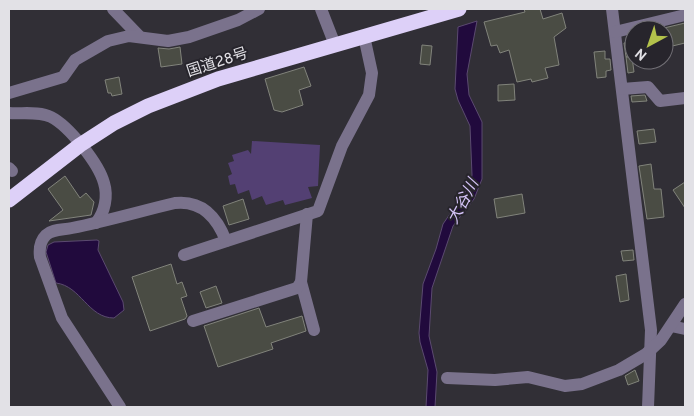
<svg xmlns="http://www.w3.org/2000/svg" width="694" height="416" font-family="Overpass,'Noto Sans JP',sans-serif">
  <rect width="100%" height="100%" fill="#312f36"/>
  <path fill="#534073" d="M252 141 320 145 318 186 308 187 312 198 285 205 283 200 266 205 262 196 252 200 249 190 238 194 235 184 230 185 228 176 232 174 228 163 234 161 232 155 248 150 251 154Z"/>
  <g fill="#210a3d" stroke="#5b4a70">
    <path d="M477 21 467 74 469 95 482 122V179L474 199 453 226 432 288 429 336 437 372 435 407H426L428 370 420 342 419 333 423 284 436 249 443 224 470 185 472 175 470 126 458 100 455 89 458 27Z"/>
    <path d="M97 240 99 241 98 250 123 302 124 310 114 318C88 318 81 286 56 283L46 252 48 245 54 242Z"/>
  </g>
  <g fill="#4a4c44" stroke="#81837b">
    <path d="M524 9H540L543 19 562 13 566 28 554 37 559 65 545 68 548 78 532 82 531 79 517 82 509 50 500 53 497 45 491 46 484 22 525 12Z"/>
    <path d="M685 23V43L664 48V28Z"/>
    <path d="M634 41V56L626 57 624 43Z"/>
    <path d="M422 45 432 46 430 65 420 64Z"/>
    <path d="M180 47 182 64 161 67 158 48 169 49Z"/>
    <path d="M605 51V59H610L611 70 606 71V77L597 78 594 52Z"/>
    <path d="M626 57H632L634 72 628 73Z"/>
    <path d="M304 67 311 86 299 90 303 105 282 112 274 110 265 79Z"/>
    <path d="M119 77 122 94 112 96 111 93H108L105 80Z"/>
    <path d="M514 84 515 100 498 101V85Z"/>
    <path d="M645 95 647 101 632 102 631 96Z"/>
    <path d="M654 129 656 142 639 144 637 131Z"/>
    <path d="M651 164 654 189H661L664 217 647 219 639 166Z"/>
    <path d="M65 176 80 198 86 193 94 202 91 215 49 221 63 210 48 189Z"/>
    <path d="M685 182V208L673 190Z"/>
    <path d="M522 194 525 213 497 218 494 199Z"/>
    <path d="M243 199 249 219 229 225 223 206Z"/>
    <path d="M633 250 634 260 623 261 621 251Z"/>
    <path d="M171 264 177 284 182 282 187 296 181 298 187 316 185 319 150 331 132 277Z"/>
    <path d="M626 274 629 300 620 302 616 276Z"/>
    <path d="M216 286 222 303 206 308 200 292Z"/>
    <path d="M259 308 266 327 302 316 306 331 271 343 273 349 218 367 204 326Z"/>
    <path d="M635 370 639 381 628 385 625 376Z"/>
  </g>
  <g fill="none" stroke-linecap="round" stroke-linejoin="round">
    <g stroke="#7a728c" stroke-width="12">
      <path d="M113 9 140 37"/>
      <path d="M321 9 335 45"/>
      <path d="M612 9 651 330 648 407"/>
      <path d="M615 32 685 15"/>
      <path d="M622 89 648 87 660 101 685 98"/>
      <path d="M9 93 63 77 75 60 108 41 129 36 168 41 189 37 238 20 259 9"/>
      <path d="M9 113C22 114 39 111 51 117 69 126 99 164 104 183 108 196 105 212 96 223"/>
      <path d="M9 168 12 171"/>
      <path d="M184 255 318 211 342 146 369 95 372 73 364 36"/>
      <path d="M301 282 314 330"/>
      <path d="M193 321 297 288 301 282 307 214"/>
      <path d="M671 326 685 329"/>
      <path d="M447 378 495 380 528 377 565 386 582 384 619 370 646 354 661 340 685 304"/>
      <path d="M120 407 62 318 40 257C39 249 40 241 46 235 52 229 63 230 72 228 107 221 141 211 175 203 202 200 217 217 226 241"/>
    </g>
    <path stroke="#ddd0f8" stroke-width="15" d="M9 200 80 145 114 123 148 106 218 79 459 9"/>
  </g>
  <g text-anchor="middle" stroke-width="4" stroke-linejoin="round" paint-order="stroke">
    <g font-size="15" fill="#e2e1e6" stroke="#27252c">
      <text transform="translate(217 62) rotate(-18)" y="5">国道28号</text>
    </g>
    <g font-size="16" font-style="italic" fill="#d4c3f7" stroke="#27252c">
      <text transform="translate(462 201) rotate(-62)" y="6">大谷川</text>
    </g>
  </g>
  <rect width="694" height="416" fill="none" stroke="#e2e1e6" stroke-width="20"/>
  <g transform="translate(649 45) rotate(220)"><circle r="24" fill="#27252c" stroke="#727076"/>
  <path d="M0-4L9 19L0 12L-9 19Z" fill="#b3c24b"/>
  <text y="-8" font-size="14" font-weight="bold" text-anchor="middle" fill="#e2e1e6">N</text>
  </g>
</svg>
